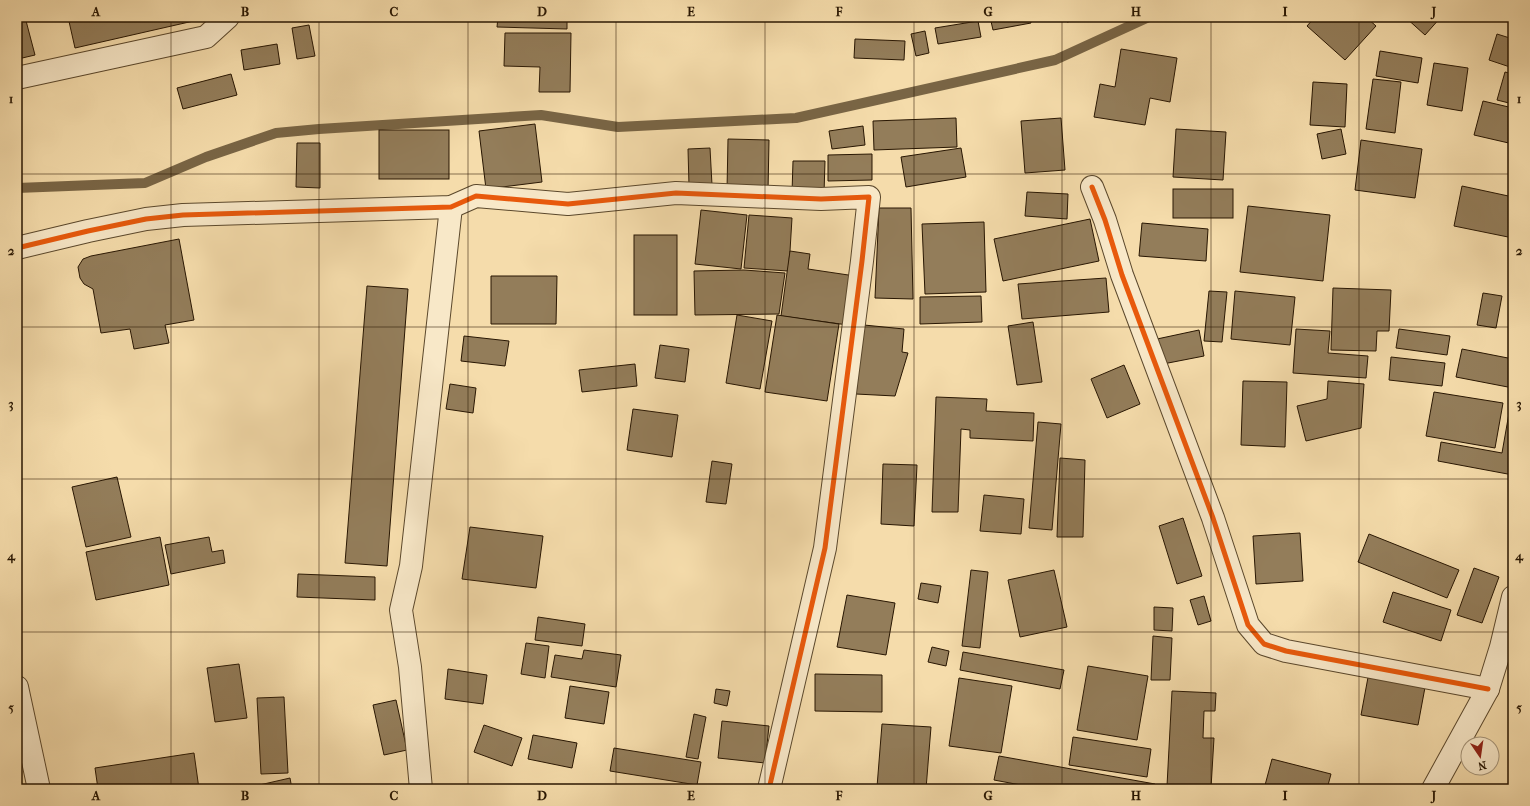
<svg xmlns="http://www.w3.org/2000/svg" width="1530" height="806" font-family="'IM FELL French Canon',serif">
  <rect width="100%" height="100%" fill="#f5dcab"/>
  <filter id="stains"><feTurbulence type="fractalNoise" baseFrequency=".005" numOctaves="4"/><feColorMatrix values="0 0 0 0 .2 0 0 0 0 .09 0 0 0 0 .02 0 0 0 .5 -.17"/></filter>
  <radialGradient id="worn" r=".72"><stop offset=".6" stop-color="#630" stop-opacity="0"/><stop offset="1" stop-color="#630" stop-opacity=".3"/></radialGradient>
  <g fill="none" stroke-linecap="round" stroke-linejoin="round">
    <path stroke="#796545" stroke-width="10" d="M17 188 145 183 206 157 276 133 319 129 541 115 618 127 796 118 1055 60 1149 17"/>
  </g>
  <g fill="#937d5a" stroke="#281602">
    <path d="M25 17 35 55 18 59 17 54V18Z"/>
    <path d="M68 17H211L75 48Z"/>
    <path d="M498 17H567V29L497 27Z"/>
    <path d="M990 17H1030L1031 23 993 30Z"/>
    <path d="M1066 17H1091L1067 22Z"/>
    <path d="M1315 17H1366L1376 26 1345 60 1307 26Z"/>
    <path d="M1405 17H1441L1425 35Z"/>
    <path d="M978 21 981 37 938 44 935 28Z"/>
    <path d="M309 25 315 56 297 59 292 28Z"/>
    <path d="M925 31 929 53 916 56 911 34Z"/>
    <path d="M505 33H571L570 92H539L540 67 504 66Z"/>
    <path d="M1497 34 1513 39V68L1489 60Z"/>
    <path d="M855 39 905 41 904 60 854 58Z"/>
    <path d="M277 44 280 64 244 70 241 50Z"/>
    <path d="M1121 49 1177 58 1170 102 1150 98 1145 125 1094 117 1100 84 1115 87Z"/>
    <path d="M1380 51 1422 58 1418 83 1376 76Z"/>
    <path d="M1434 63 1468 68 1462 111 1427 105Z"/>
    <path d="M1505 72 1513 74V104L1497 100Z"/>
    <path d="M231 74 237 95 183 109 177 88Z"/>
    <path d="M1373 79 1401 82 1395 133 1366 129Z"/>
    <path d="M1313 82 1347 84 1345 127 1310 125Z"/>
    <path d="M1483 101 1513 108V144L1474 135Z"/>
    <path d="M956 118 957 147 874 150 873 121Z"/>
    <path d="M1061 118 1065 170 1025 173 1021 121Z"/>
    <path d="M535 124 542 182 486 189 479 131Z"/>
    <path d="M863 126 865 145 832 149 829 131Z"/>
    <path d="M1176 129 1226 132 1223 180 1173 177Z"/>
    <path d="M1341 129 1346 154 1322 159 1317 134Z"/>
    <rect x="379" y="130" width="70" height="49"/>
    <path d="M728 139 769 140 768 191 727 190Z"/>
    <path d="M1361 140 1422 149 1415 198 1355 190Z"/>
    <path d="M297 143H320V188L296 187Z"/>
    <path d="M710 148 712 185 689 186 688 149Z"/>
    <path d="M961 148 966 177 906 187 901 157Z"/>
    <path d="M872 154V180L828 181V155Z"/>
    <path d="M793 161H825L824 194 792 193Z"/>
    <path d="M1462 186 1513 197V238L1454 226Z"/>
    <rect x="1173" y="189" width="60" height="29"/>
    <path d="M1027 192 1068 194 1067 219 1025 216Z"/>
    <path d="M1248 206 1330 215 1323 281 1240 272Z"/>
    <path d="M879 208H911L913 299 875 298Z"/>
    <path d="M701 210 747 215 741 269 695 264Z"/>
    <path d="M749 215 792 218 790 251 788 271 744 268Z"/>
    <path d="M1090 219 1099 261 1003 281 994 239Z"/>
    <path d="M984 222 986 292 925 294 922 224Z"/>
    <path d="M1142 223 1208 229 1206 261 1139 256Z"/>
    <rect x="634" y="235" width="43" height="80"/>
    <path d="M179 239 194 320 165 325 169 343 134 349 130 329 101 333 93 289 84 284 80 278 78 267 83 259 91 256Z"/>
    <path d="M790 251 810 254 808 269 855 276 848 325 781 316Z"/>
    <path d="M744 270 785 273 779 314 695 315 694 271Z"/>
    <path d="M491 276H557L556 324H491Z"/>
    <path d="M1106 278 1109 312 1022 319 1018 284Z"/>
    <path d="M367 286 408 289 387 566 345 563Z"/>
    <path d="M1333 288 1391 290 1389 331H1377L1376 351 1331 350Z"/>
    <path d="M1209 291 1227 292 1222 342 1204 341Z"/>
    <path d="M1235 291 1295 297 1290 345 1231 339Z"/>
    <path d="M1483 293 1502 296 1496 328 1477 325Z"/>
    <path d="M981 296 982 322 920 324V297Z"/>
    <path d="M737 315 772 321 760 389 726 383Z"/>
    <path d="M777 315 839 324 827 401 765 392Z"/>
    <path d="M1033 322 1042 382 1017 385 1008 326Z"/>
    <path d="M864 325 904 329 902 352 908 353 895 396 856 394Z"/>
    <path d="M1296 329 1330 331 1328 353 1368 356 1366 378 1293 373Z"/>
    <path d="M1399 329 1450 336 1447 355 1396 348Z"/>
    <path d="M1199 330 1204 356 1163 364 1157 339Z"/>
    <path d="M464 336 509 341 505 366 461 361Z"/>
    <path d="M660 345 689 349 685 382 655 378Z"/>
    <path d="M1462 349 1513 359V388L1456 377Z"/>
    <path d="M1391 357 1445 363 1442 386 1389 380Z"/>
    <path d="M635 364 637 386 582 392 579 370Z"/>
    <path d="M1124 365 1140 404 1107 418 1091 379Z"/>
    <path d="M1243 381 1287 382 1285 447 1241 445Z"/>
    <path d="M1328 381 1364 384 1361 428 1306 441 1297 406 1327 399Z"/>
    <path d="M450 384 476 388 473 413 446 409Z"/>
    <path d="M1434 392 1503 403 1495 448 1426 436Z"/>
    <path d="M1512 396 1513 475 1438 461 1441 442 1502 453Z"/>
    <path d="M936 397 987 399 986 411 1034 413 1033 441 970 438V430L961 429 958 512H932Z"/>
    <path d="M633 409 678 415 672 457 627 450Z"/>
    <path d="M1038 422 1061 424 1052 530 1029 528Z"/>
    <path d="M1060 458 1085 460 1083 537H1057Z"/>
    <path d="M712 461 732 464 726 504 706 502Z"/>
    <path d="M883 464 917 465 914 526 881 524Z"/>
    <path d="M117 477 131 537 86 547 72 487Z"/>
    <path d="M984 495 1024 499 1021 534 980 531Z"/>
    <path d="M1183 518 1202 576 1177 584 1159 526Z"/>
    <path d="M470 527 543 536 536 588 462 579Z"/>
    <path d="M1300 533 1303 581 1256 584 1253 536Z"/>
    <path d="M1369 534 1459 570 1447 598 1358 562Z"/>
    <path d="M160 537 169 585 96 600 86 552Z"/>
    <path d="M209 537 212 552 223 550 225 563 171 574 165 545Z"/>
    <path d="M1474 568 1499 577 1482 623 1457 615Z"/>
    <path d="M971 570 988 572 980 648 962 646Z"/>
    <path d="M1054 570 1067 627 1020 637 1008 580Z"/>
    <path d="M298 574 375 577V600L297 597Z"/>
    <path d="M921 583 941 586 938 603 918 599Z"/>
    <path d="M1393 592 1451 610 1441 641 1383 622Z"/>
    <path d="M847 595 895 603 886 655 837 647Z"/>
    <path d="M1204 596 1211 621 1198 625 1190 600Z"/>
    <path d="M1154 607 1173 608 1172 631 1154 630Z"/>
    <path d="M538 617 585 624 582 646 535 640Z"/>
    <path d="M1153 636 1172 638 1170 680H1151Z"/>
    <path d="M526 643 549 646 545 678 521 674Z"/>
    <path d="M932 647 949 651 946 666 928 662Z"/>
    <path d="M584 650 621 655 616 687 551 677 555 655 582 659Z"/>
    <path d="M963 652 1064 670 1060 689 960 670Z"/>
    <path d="M239 664 247 718 215 722 207 668Z"/>
    <path d="M1088 666 1148 676 1137 740 1077 730Z"/>
    <path d="M448 669 487 675 483 704 445 699Z"/>
    <path d="M1369 672 1426 682 1418 725 1361 715Z"/>
    <path d="M815 674 882 675V712L815 711Z"/>
    <path d="M959 678 1012 686 1001 753 949 746Z"/>
    <path d="M570 686 609 692 604 724 565 718Z"/>
    <path d="M716 689 730 691 727 706 714 703Z"/>
    <path d="M1172 691 1216 693 1215 711H1204L1203 738H1214L1211 788 1167 786Z"/>
    <path d="M284 697 288 773 261 774 257 698Z"/>
    <path d="M396 700 407 750 384 755 373 705Z"/>
    <path d="M694 714 706 717 698 759 686 757Z"/>
    <path d="M722 721 769 726 765 763 718 758Z"/>
    <path d="M882 724 931 727 926 789 877 787Z"/>
    <path d="M484 725 522 738 512 766 474 752Z"/>
    <path d="M533 735 577 743 572 768 528 759Z"/>
    <path d="M1073 737 1151 749 1147 777 1069 765Z"/>
    <path d="M614 748 701 762 697 785 610 771Z"/>
    <path d="M194 753 199 789H98L95 768Z"/>
    <path d="M999 756 1155 784 1154 789H1042L994 780Z"/>
    <path d="M1272 759 1331 774 1327 789H1264Z"/>
    <path d="M290 778 292 789H242Z"/>
  </g>
  <g fill="none" stroke-linecap="round" stroke-linejoin="round">
    <defs>
      <g id="minor">
        <path d="M1092 187 1105 220 1122 275 1213 518 1248 625 1264 644 1286 651 1488 689"/>
        <path d="M17 248 88 231 146 219 183 215 451 207 476 196 568 204 676 193 821 199 869 197 862 261 825 548 769 789"/>
        <path d="M421 789 410 667 401 610 411 566 451 207"/>
      </g>
      <g id="tertiary">
        <path d="M17 78 206 37 228 17"/>
        <path d="M17 687 39 789"/>
        <path d="M1433 789 1488 689 1501 647 1513 597"/>
      </g>
    </defs>
    <use href="#minor" stroke="#5b482c" stroke-width="24"/>
    <use href="#tertiary" stroke="#5b482c" stroke-width="24"/>
    <use href="#minor" stroke="#f8e8c8" stroke-width="22"/>
    <use href="#tertiary" stroke="#f8e8c8" stroke-width="22"/>
    <defs>
      <g id="cycleway">
        <path d="M1092 187 1105 220 1122 275 1213 518 1248 625 1264 644 1286 651 1488 689"/>
        <path d="M17 248 88 231 146 219 183 215 451 207 476 196 568 204 676 193 821 199 869 197 862 261 825 548 769 789"/>
      </g>
    </defs>
    <use href="#cycleway" stroke="#f8e8c8" stroke-width="8"/>
    <use href="#cycleway" stroke="#e8590c" stroke-width="5"/>
  </g>
  <path fill="none" stroke="#281602" stroke-width="1" stroke-opacity="0.55" d="M171 17V789M319 17V789M468 17V789M616 17V789M765 17V789M914 17V789M1062 17V789M1211 17V789M1359 17V789M17 174H1513M17 327H1513M17 479H1513M17 632H1513"/>
  <rect width="1530" height="806" fill="none" stroke="#f5dcab" stroke-width="44"/>
  <g transform="translate(1480 756) rotate(167)"><circle r="19" fill="#f8e8c8" stroke="#a59479"/>
  <path d="M0-3L7 15L0 10L-7 15Z" fill="#8f2418"/>
  <text y="-6" font-size="11" font-weight="bold" text-anchor="middle" fill="#281602">N</text>
  </g>
  <rect x="22" y="22" width="1486" height="762" fill="none" stroke="#281602" stroke-width="1.5"/>
  <g font-size="13" text-anchor="middle" font-weight="bold" fill="#281602">
    <text x="96" y="16">A</text>
    <text x="245" y="16">B</text>
    <text x="394" y="16">C</text>
    <text x="542" y="16">D</text>
    <text x="691" y="16">E</text>
    <text x="839" y="16">F</text>
    <text x="988" y="16">G</text>
    <text x="1136" y="16">H</text>
    <text x="1285" y="16">I</text>
    <text x="1434" y="16">J</text>
    <text x="11" y="103">1</text>
    <text x="1519" y="103">1</text>
    <text x="11" y="255">2</text>
    <text x="1519" y="255">2</text>
    <text x="11" y="408">3</text>
    <text x="1519" y="408">3</text>
    <text x="11" y="560">4</text>
    <text x="1519" y="560">4</text>
    <text x="11" y="712">5</text>
    <text x="1519" y="712">5</text>
    <text x="96" y="800">A</text>
    <text x="245" y="800">B</text>
    <text x="394" y="800">C</text>
    <text x="542" y="800">D</text>
    <text x="691" y="800">E</text>
    <text x="839" y="800">F</text>
    <text x="988" y="800">G</text>
    <text x="1136" y="800">H</text>
    <text x="1285" y="800">I</text>
    <text x="1434" y="800">J</text>
  </g>
  <rect width="100%" height="100%" filter="url(#stains)"/>
  <rect width="100%" height="100%" fill="url(#worn)"/>
</svg>
